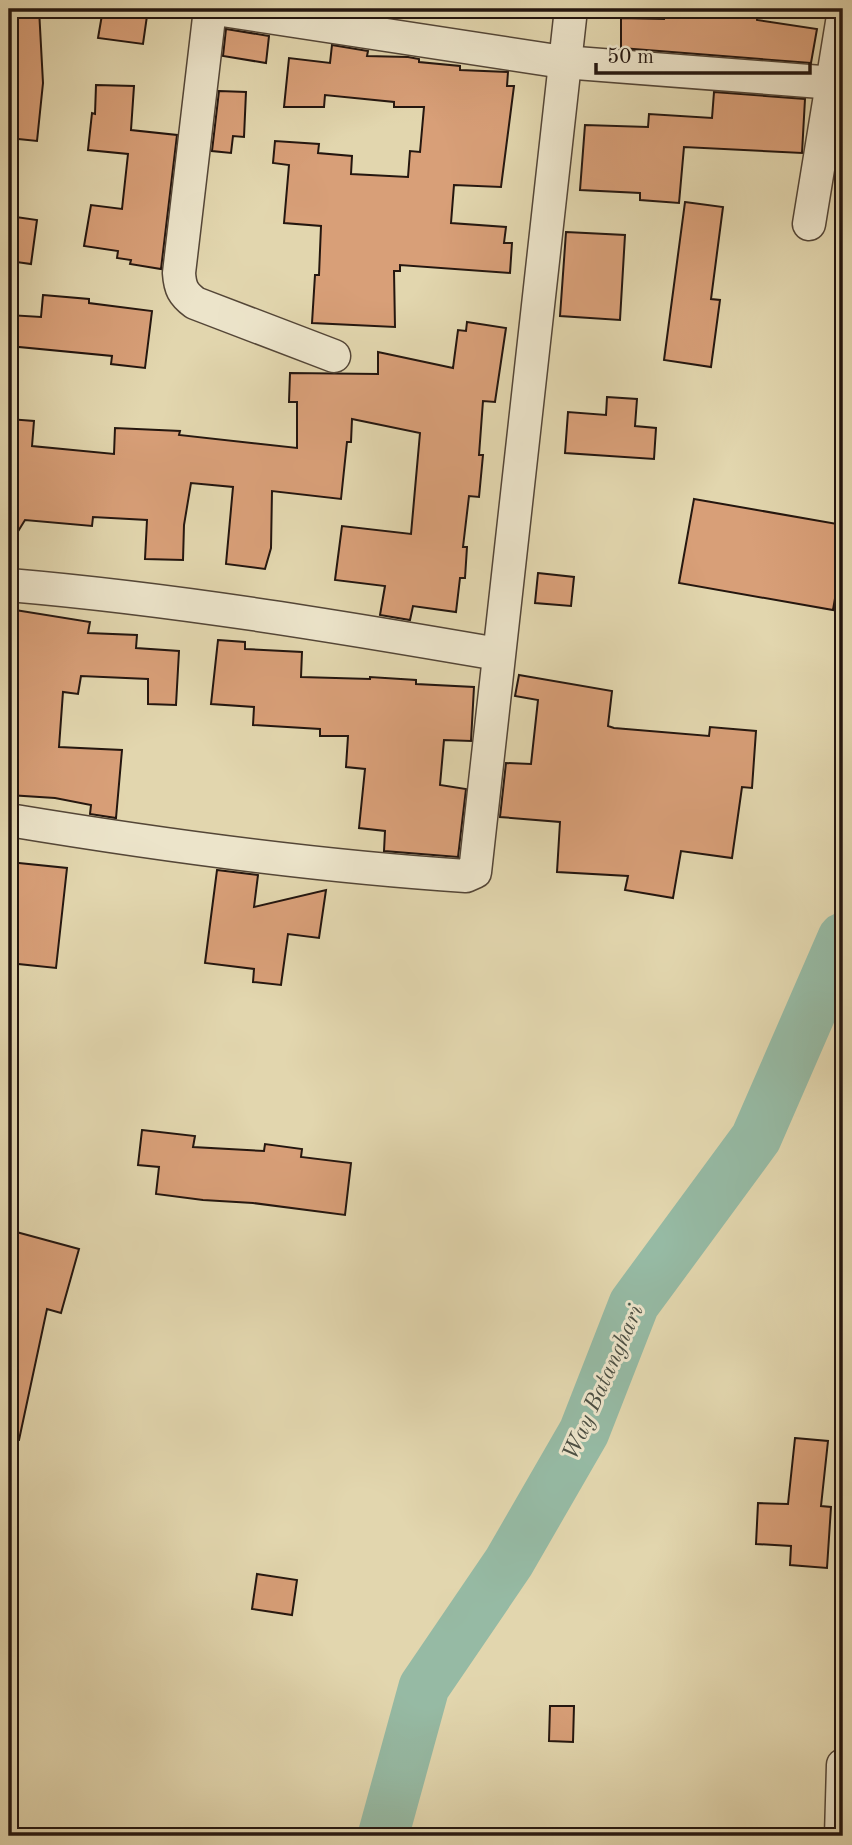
<svg xmlns="http://www.w3.org/2000/svg" width="852" height="1845" font-family="'Old Standard TT',serif">
  <rect width="100%" height="100%" fill="#e2d6ae"/>
  <filter id="stains"><feTurbulence type="fractalNoise" baseFrequency=".00286" numOctaves="4"/><feColorMatrix values="0 0 0 0 .2 0 0 0 0 .09 0 0 0 0 .02 0 0 0 .5 -.17"/></filter>
  <radialGradient id="worn" r=".72"><stop offset=".6" stop-color="#630" stop-opacity="0"/><stop offset="1" stop-color="#630" stop-opacity=".3"/></radialGradient>
  <g fill="none" stroke-linecap="round" stroke-linejoin="round">
    <path stroke="#96baa4" stroke-width="51" d="M383 1836 424 1687 509 1562 584 1432 634 1304 756 1138 843 938"/>
  </g>
  <g fill="#d89f78" stroke="#24160f" stroke-width="2">
    <path d="M9 9H39L43 83 37 141 9 138Z"/>
    <path d="M103 9H148L143 44 98 38Z"/>
    <path d="M664 9H715V11L757 15V20L817 29 811 63 621 48V18L664 19Z"/>
    <path d="M226 29 269 36 266 63 223 56Z"/>
    <path d="M332 45 368 51 367 56 408 57 419 59V62L460 66V70L508 72 507 86H514L501 187 454 185 451 223 506 227 504 243H512L510 273 400 265V271H394L395 327 312 323 315 275H319L321 226 284 223 289 165 273 163 275 141 319 144 318 153 352 156 351 174 408 177 410 151 420 152 424 107H394V102L325 95 324 107H284L289 58 330 63Z"/>
    <path d="M96 85 134 86 131 130 177 135 161 269 130 264 131 260 117 258 118 251 84 246 91 205 122 209 128 154 88 150 92 113 95 114Z"/>
    <path d="M219 91 246 92 244 137 233 136 231 153 212 151Z"/>
    <path d="M714 92 805 99 802 153 684 147 679 203 640 200V193L580 190 585 125 648 127 649 114 712 118Z"/>
    <path d="M685 202 723 207 711 299 720 300 711 367 664 360Z"/>
    <path d="M9 216 37 220 31 264 9 261Z"/>
    <path d="M566 232 625 235 620 320 560 316Z"/>
    <path d="M43 295 89 299V303L152 311 145 368 111 364 112 356 9 346V315L41 317Z"/>
    <path d="M467 322 506 328 495 402 483 401 479 455H483L479 497 469 496 463 547H467L465 578H460L456 612 413 606 410 620 380 615 385 586 335 580 342 526 411 534 420 433 352 419 351 442H347L341 499 272 491 271 548 265 569 226 564 233 487 191 483 184 525 183 560 145 559 147 520 93 517 92 526 25 520 9 546V419L34 421 32 446 114 454 115 428 180 431 179 435 297 448V402H289L290 373 378 374V352L453 368 458 330 466 331Z"/>
    <path d="M607 397 637 399 635 426 656 428 654 459 565 453 568 412 606 415Z"/>
    <path d="M694 499 843 525V552L833 610 679 583Z"/>
    <path d="M538 573 574 577 571 606 535 603Z"/>
    <path d="M9 609 90 622 88 633 137 635 136 648 179 651 176 705 148 704V679L81 676 78 694 63 692 59 747 122 750 116 818 90 814 91 805 55 798 9 795V763L14 717 9 716Z"/>
    <path d="M218 640 245 642V649L302 652 301 677 370 679V677L416 680V684L474 687 471 741 444 740 440 785 466 789 458 857 384 851 385 831 359 828 365 769 346 767 348 736H320V729L253 725 254 707 211 704Z"/>
    <path d="M519 675 612 691 608 726 614 728 709 736 710 727 756 731 752 788 742 787 732 858 681 851 673 898 625 890 628 876 557 872 560 822 500 817 506 763 531 764 538 700 515 696Z"/>
    <path d="M9 862 67 868 56 968 9 963Z"/>
    <path d="M217 870 258 875 254 907 326 890 319 938 288 934 281 985 253 982 254 969 205 963Z"/>
    <path d="M142 1130 195 1136 193 1147 264 1151 265 1144 302 1149 301 1157 351 1163 345 1215 253 1203 203 1200 156 1194 159 1167 138 1165Z"/>
    <path d="M9 1230 79 1249 61 1313 47 1309 19 1440 9 1439Z"/>
    <path d="M795 1438 828 1441 821 1506 831 1507 827 1568 790 1565 791 1546 756 1544 758 1503 788 1504Z"/>
    <path d="M257 1574 297 1580 292 1615 252 1609Z"/>
    <path d="M550 1706H574L573 1742 549 1741Z"/>
  </g>
  <g fill="none" stroke-linecap="round" stroke-linejoin="round">
    <defs>
      <g id="minor">
        <path d="M210 9 179 273C180 288 183 294 195 303L334 356"/>
        <path d="M216 9 563 62 834 83"/>
        <path d="M809 224 843 16"/>
        <path d="M9 585C173 599 336 626 498 654"/>
        <path d="M9 820C160 845 313 866 466 876L475 872 571 9"/>
        <path d="M841 1836 843 1765"/>
      </g>
    </defs>
    <use href="#minor" stroke="#544637" stroke-width="35"/>
    <use href="#minor" stroke="#ece4ca" stroke-width="32"/>
  </g>
  <g text-anchor="middle" stroke-width="6" stroke-linejoin="round" paint-order="stroke">
    <g font-size="23" font-style="italic" fill="#4c4f43" stroke="#ece4ca">
      <text transform="translate(602 1382) rotate(-66)" y="8">Way Batanghari</text>
    </g>
  </g>
  <rect width="852" height="1845" fill="none" stroke="#e2d6ae" stroke-width="35"/>
  <rect x="10" y="10" width="831" height="1824" fill="none" stroke="#24160f" stroke-width="3.5"/>
  <rect x="18" y="18" width="817" height="1810" fill="none" stroke="#24160f" stroke-width="2"/>
  <path d="M596 63v10h214v-10" fill="none" stroke="#24160f" stroke-width="3.5"/>
  <text x="607" y="63" font-size="21" fill="#24160f" stroke="#ece4ca" stroke-width="5" paint-order="stroke">50 m</text>
  <rect width="100%" height="100%" filter="url(#stains)"/>
  <rect width="100%" height="100%" fill="url(#worn)"/>
</svg>
